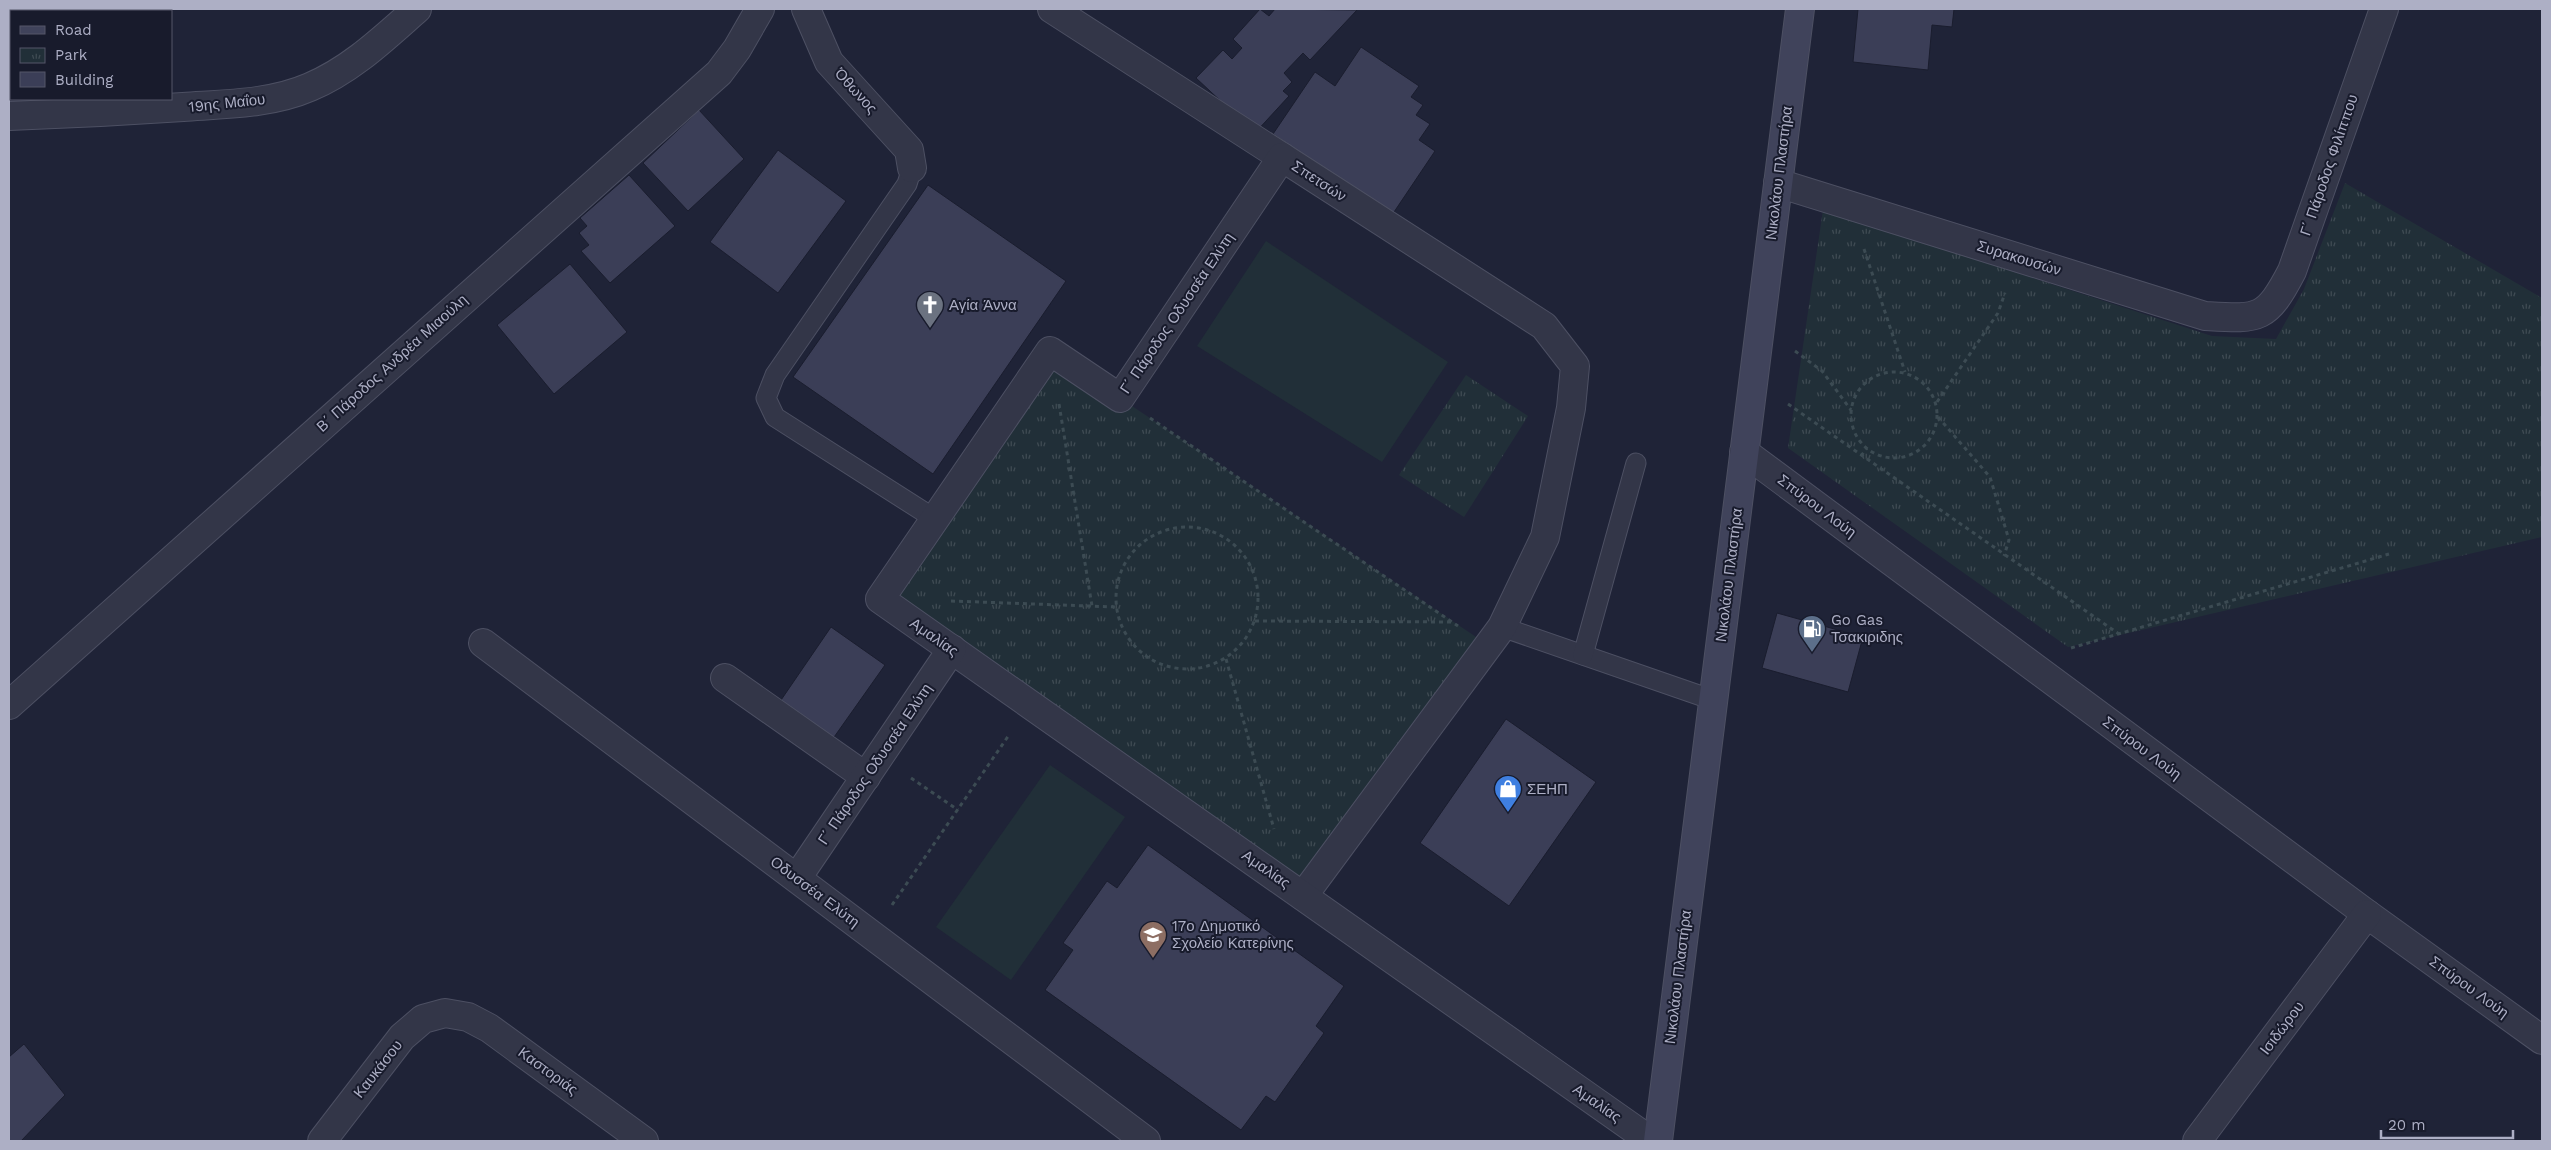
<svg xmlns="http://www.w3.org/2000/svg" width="2551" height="1150" font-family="'Work Sans',sans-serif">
  <defs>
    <pattern id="park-tufts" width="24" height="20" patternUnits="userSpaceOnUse" patternTransform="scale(1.25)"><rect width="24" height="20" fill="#212f38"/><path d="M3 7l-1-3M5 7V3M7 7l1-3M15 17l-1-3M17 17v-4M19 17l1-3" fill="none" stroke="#3f4b53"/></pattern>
  </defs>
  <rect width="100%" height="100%" fill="#1f2337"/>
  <g fill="#212f38">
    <path d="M1266 241 1448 362 1382 462 1197 346Z"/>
    <path d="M1050 765 1125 817 1011 980 936 927Z"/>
  </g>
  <g fill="url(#park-tufts)">
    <path d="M2345 183 2542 298V537L2068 647 1788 448 1823 210 2212 336 2276 339 2304 289Z"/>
    <path d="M1050 351 1488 645 1303 896 880 599Z"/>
    <path d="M1466 375 1528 416 1464 517 1399 475Z"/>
  </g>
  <g fill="#3b3e57" stroke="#1a1d2e">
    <path d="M1260 9 1269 16 1275 9 1357 10 1310 60 1303 53 1284 73 1292 82 1283 91 1289 96 1255 133 1196 78 1223 50 1232 59 1242 48 1233 39Z"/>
    <path d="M1858 9H1954L1952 27 1932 25 1928 70 1853 62Z"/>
    <path d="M1361 47 1419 86 1411 97 1423 105 1416 115 1430 124 1419 140 1435 151 1392 215 1273 134 1315 72 1335 86Z"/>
    <path d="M699 110 744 159 688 211 643 163Z"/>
    <path d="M778 150 846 201 778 293 710 242Z"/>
    <path d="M629 175 675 226 610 283 581 251 589 245 579 233 587 226 580 218Z"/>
    <path d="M928 185 1066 281 933 474 793 377Z"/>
    <path d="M570 264 627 332 554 394 497 325Z"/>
    <path d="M1777 613 1863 637 1848 692 1762 668Z"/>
    <path d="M831 627 885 665 832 740 779 703Z"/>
    <path d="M1506 719 1596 782 1509 906 1420 843Z"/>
    <path d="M1148 845 1344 986 1316 1026 1324 1033 1275 1102 1266 1096 1241 1130 1045 990 1073 950 1063 943 1107 881 1117 888Z"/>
    <path d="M24 1044 65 1095 21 1141H9V1057Z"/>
  </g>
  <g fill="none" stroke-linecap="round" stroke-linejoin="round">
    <defs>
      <g id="service">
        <path d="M912 168 907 184 775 375 766 398 775 417 935 519"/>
        <path d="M1502 627 1713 700"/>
        <path d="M1583 655 1636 463"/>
      </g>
      <g id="minor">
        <path d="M806 9 829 62 909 150 912 168"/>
        <path d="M1052 9 1544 326 1575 366 1571 408 1545 537 1502 627 1303 896"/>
        <path d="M1282 157 1120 398 1050 351 880 599 1651 1141"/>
        <path d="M1778 183 2205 316C2259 319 2266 321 2292 271L2384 9"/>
        <path d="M1744 452 2367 914 2542 1040"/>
        <path d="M483 643 1146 1141"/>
        <path d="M725 678 866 777"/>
        <path d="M9 705 719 73 737 49 760 9"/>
        <path d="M797 878 952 649"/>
        <path d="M322 1141 402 1037 423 1019 445 1013 468 1017 489 1028 644 1141"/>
        <path d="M2197 1141 2367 914"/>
      </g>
      <path id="tertiary" d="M9 116C67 114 125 111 183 107 226 104 271 104 310 87 351 70 384 38 417 9"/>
      <path id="secondary" d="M1658 1141 1800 9"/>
    </defs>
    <use href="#service" stroke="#4d5063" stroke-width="21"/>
    <use href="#minor" stroke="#4d5063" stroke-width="30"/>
    <use href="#tertiary" stroke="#4d5063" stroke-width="30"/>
    <use href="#secondary" stroke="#4d5063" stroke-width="30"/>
    <g stroke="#3c4b53" stroke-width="3" stroke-dasharray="4 4" stroke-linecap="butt">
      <path d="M1864 249 1905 372"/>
      <path d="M1795 351 1822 371 1851 410"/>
      <circle cx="1894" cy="415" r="43"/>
      <path d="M1937 402 1998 313 2005 293"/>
      <path d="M1059 404 1092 606"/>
      <path d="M1788 404 2119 634"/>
      <path d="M1938 417 1990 477 2009 540 2004 556"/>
      <path d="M1150 418 1458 626"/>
      <path d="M1861 456 1867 448"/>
      <circle cx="1187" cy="598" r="71"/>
      <path d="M951 601 1116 607"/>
      <path d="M1255 621 1452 622"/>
      <path d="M2071 648 2389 554"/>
      <path d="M1226 659 1274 829"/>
      <path d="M911 778 958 810"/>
      <path d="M892 905 1009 735"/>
    </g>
    <use href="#service" stroke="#333648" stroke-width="19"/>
    <use href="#minor" stroke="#333648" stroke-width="28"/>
    <use href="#tertiary" stroke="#333648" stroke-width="28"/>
    <use href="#secondary" stroke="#40435b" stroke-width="28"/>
  </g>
  <defs>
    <symbol id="church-pin" viewBox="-11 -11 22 30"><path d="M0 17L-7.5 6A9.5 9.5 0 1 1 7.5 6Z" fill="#6b7280" stroke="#181b2c"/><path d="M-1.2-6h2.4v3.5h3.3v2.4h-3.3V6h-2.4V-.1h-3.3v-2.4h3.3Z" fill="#fff"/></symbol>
    <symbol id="fuel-pin" viewBox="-11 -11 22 30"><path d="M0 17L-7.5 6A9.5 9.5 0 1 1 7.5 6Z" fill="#5c6f8a" stroke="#181b2c"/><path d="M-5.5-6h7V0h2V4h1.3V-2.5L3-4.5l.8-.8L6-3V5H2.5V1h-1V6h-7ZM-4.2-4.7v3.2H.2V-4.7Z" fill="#fff"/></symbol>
    <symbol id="shop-pin" viewBox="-11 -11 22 30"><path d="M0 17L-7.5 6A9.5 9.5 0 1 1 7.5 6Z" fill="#3f7fe0" stroke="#181b2c"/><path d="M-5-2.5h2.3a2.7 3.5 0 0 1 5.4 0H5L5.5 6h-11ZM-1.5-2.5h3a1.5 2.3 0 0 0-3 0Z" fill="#fff"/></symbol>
    <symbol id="school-pin" viewBox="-11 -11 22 30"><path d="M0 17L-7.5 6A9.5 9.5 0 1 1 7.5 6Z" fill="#8d6e63" stroke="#181b2c"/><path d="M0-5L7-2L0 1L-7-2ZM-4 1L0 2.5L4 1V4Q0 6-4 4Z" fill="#fff"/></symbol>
  </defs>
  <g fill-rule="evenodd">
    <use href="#church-pin" x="914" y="289" width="32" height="43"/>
    <use href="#fuel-pin" x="1796" y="613" width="32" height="43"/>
    <use href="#shop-pin" x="1492" y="773" width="32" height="43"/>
    <use href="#school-pin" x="1137" y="919" width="32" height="43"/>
  </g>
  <g text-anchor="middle" stroke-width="4" stroke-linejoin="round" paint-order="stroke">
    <g font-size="15" fill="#adafc5" stroke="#181b2c">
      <text transform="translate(856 91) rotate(48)" y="5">Όθωνος</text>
      <text transform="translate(227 103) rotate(-6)" y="5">19ης Μαΐου</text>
      <text transform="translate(2329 165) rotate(-71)" y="5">Γ΄ Πάροδος Φιλίππου</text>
      <text transform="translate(1779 173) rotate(-83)" y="5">Νικολάου Πλαστήρα</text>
      <text transform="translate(1319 181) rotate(33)" y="5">Σπετσών</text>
      <text transform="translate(2019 258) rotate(17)" y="5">Συρακουσών</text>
      <text transform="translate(1177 313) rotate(-56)" y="5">Γ΄ Πάροδος Οδυσσέα Ελύτη</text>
      <text transform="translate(392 363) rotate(-42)" y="5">Β΄ Πάροδος Ανδρέα Μιαούλη</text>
      <text transform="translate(1817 506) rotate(37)" y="5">Σπύρου Λούη</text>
      <text transform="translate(1729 575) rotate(-83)" y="5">Νικολάου Πλαστήρα</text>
      <text transform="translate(934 637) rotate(35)" y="5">Αμαλίας</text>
      <text transform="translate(2142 748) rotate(37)" y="5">Σπύρου Λούη</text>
      <text transform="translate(875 764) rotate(-56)" y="5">Γ΄ Πάροδος Οδυσσέα Ελύτη</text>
      <text transform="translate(1266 869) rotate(35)" y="5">Αμαλίας</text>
      <text transform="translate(815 892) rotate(37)" y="5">Οδυσσέα Ελύτη</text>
      <text transform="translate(1678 977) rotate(-83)" y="5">Νικολάου Πλαστήρα</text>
      <text transform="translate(2469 987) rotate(36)" y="5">Σπύρου Λούη</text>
      <text transform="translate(2282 1028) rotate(-53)" y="5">Ισιδώρου</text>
      <text transform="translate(378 1069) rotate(-52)" y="5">Καυκάσου</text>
      <text transform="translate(548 1071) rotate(36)" y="5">Καστοριάς</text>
      <text transform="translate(1597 1103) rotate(35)" y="5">Αμαλίας</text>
    </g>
    <g font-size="15" fill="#adafc5" stroke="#181b2c" text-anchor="start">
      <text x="949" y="310">Αγία Άννα</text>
      <text x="1831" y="625">Go Gas<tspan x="1831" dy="17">Τσακιριδης</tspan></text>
      <text x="1527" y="794">ΣΕΗΠ</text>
      <text x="1172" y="931">17ο Δημοτικό<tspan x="1172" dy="17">Σχολείο Κατερίνης</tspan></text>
    </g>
  </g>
  <rect width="2551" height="1150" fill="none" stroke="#adafc5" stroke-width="20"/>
  <rect x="10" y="10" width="162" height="90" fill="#181b2c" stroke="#545669"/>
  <rect x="20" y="26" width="25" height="8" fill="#40435b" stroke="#545669"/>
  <text x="55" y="35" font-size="15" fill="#adafc5">Road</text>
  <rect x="20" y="48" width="25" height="15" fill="url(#park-tufts)" stroke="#545669"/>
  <text x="55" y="60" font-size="15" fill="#adafc5">Park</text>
  <rect x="20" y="72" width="25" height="15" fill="#3b3e57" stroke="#545669"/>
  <text x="55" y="85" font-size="15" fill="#adafc5">Building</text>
  <path d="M2381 1130v8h132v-8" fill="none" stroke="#adafc5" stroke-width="2.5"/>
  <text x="2388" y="1130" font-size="15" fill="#adafc5" stroke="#181b2c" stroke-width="4" paint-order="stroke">20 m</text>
</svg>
